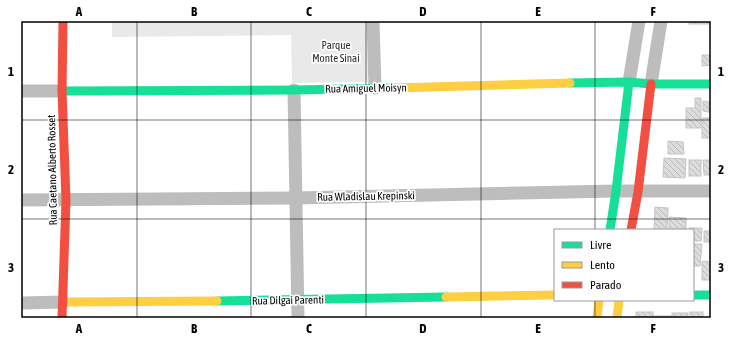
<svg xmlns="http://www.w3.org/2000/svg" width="732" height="339" font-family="'Asap Condensed',sans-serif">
  <defs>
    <pattern id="building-back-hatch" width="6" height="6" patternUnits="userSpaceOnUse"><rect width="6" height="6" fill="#dcdcdc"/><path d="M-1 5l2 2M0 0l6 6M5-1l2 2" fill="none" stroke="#bbb"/></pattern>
  </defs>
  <rect width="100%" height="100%" fill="#fff"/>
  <path fill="#e9e9e9" d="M112 21H367L368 82 292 83 291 35 112 37Z"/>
  <g fill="url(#building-back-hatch)" stroke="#c4c4c4">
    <rect x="689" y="21" width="22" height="3"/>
    <path d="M702 55H711V65L702 66Z"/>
    <path d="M695 98H701V128H686V108H695Z"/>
    <path d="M703 101 709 102V112L703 111Z"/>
    <rect x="702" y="118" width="9" height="20"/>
    <path d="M668 141 683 142 684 154H668Z"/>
    <path d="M664 158 686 159 685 178 663 177Z"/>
    <rect x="689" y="160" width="12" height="16"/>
    <path d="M703 160H711V175H704Z"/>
    <path d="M655 207 668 208 667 230H654Z"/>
    <path d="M669 217 686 218V230H669Z"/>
    <path d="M689 228H702L701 241H693V230H689Z"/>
    <rect x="704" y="231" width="7" height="11"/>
    <path d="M693 244H702L700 266H693Z"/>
    <path d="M702 261 711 262V280H702Z"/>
    <rect x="636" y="312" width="17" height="6"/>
    <rect x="690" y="312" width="13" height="6"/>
    <rect x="672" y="313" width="16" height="5"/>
    <rect x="653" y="316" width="18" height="2"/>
  </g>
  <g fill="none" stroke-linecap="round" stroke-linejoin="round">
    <g stroke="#bdbdbd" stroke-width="13">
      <path d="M373 21 375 88"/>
      <path d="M629 82 639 21"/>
      <path d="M651 84 661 21"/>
      <path d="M294 90 298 318"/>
      <path d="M21 91H62"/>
      <path d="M21 200 295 198 616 191H711"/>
      <path d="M21 303 63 302"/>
    </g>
    <g stroke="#16e098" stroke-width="9">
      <path d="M570 83 629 82 651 84H711"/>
      <path d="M62 91 294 90 394 88"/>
      <path d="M610 230 616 191 629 82"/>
      <path d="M693 295H711"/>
      <path d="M217 301 446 297"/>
    </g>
    <g stroke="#ffcf43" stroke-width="9">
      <path d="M394 88 570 83"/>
      <path d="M446 297 555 295"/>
      <path d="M63 302 217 301"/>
      <path d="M597 318 599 300"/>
      <path d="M617 318 619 300"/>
    </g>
    <g stroke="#f24e42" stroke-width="9">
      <path d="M631 230 638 192 651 84"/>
      <path d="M62 318 66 200 62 91 63 21"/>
    </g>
  </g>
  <path fill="none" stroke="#000" stroke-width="1" stroke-opacity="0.55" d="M137 21V318M251 21V318M366 21V318M481 21V318M595 21V230M21 120H711M21 219H711M595 300V318"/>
  <g text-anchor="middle" stroke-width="3.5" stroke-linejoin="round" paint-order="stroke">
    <g font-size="11" fill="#2e2e2e" stroke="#fff">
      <text x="336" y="49">Parque<tspan x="336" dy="13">Monte Sinai</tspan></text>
    </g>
    <g font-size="11" fill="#000" stroke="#fff">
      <text transform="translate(366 88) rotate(-1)" y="4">Rua Amiguel Moisyn</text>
      <text transform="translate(52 170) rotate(-91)" y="4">Rua Caetano Alberto Rosset</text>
      <text transform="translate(366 196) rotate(-1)" y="4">Rua Wladislau Krepinski</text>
      <text transform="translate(288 300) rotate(-1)" y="4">Rua Dilgai Parenti</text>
    </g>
  </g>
  <rect width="732" height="339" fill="none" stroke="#ffffff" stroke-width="44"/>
  <rect x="554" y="229" width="140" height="72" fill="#ffffff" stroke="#999999"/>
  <rect x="562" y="242" width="20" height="6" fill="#16e098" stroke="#999999"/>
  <text x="590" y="249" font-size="12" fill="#000000">Livre</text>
  <rect x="562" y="262" width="20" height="6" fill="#ffcf43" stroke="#999999"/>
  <text x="590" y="269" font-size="12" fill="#000000">Lento</text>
  <rect x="562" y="282" width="20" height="6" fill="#f24e42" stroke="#999999"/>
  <text x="590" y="289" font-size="12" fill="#000000">Parado</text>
  <rect x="22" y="22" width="688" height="295" fill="none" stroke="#000" stroke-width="1.5"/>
  <g font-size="13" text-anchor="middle" font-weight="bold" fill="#000">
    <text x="79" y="16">A</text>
    <text x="194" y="16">B</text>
    <text x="309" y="16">C</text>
    <text x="423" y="16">D</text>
    <text x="538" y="16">E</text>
    <text x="653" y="16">F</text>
    <text x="11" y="76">1</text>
    <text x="721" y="76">1</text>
    <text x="11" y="174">2</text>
    <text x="721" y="174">2</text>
    <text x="11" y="272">3</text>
    <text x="721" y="272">3</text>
    <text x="79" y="333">A</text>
    <text x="194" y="333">B</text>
    <text x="309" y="333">C</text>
    <text x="423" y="333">D</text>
    <text x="538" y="333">E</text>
    <text x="653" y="333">F</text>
  </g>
</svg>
